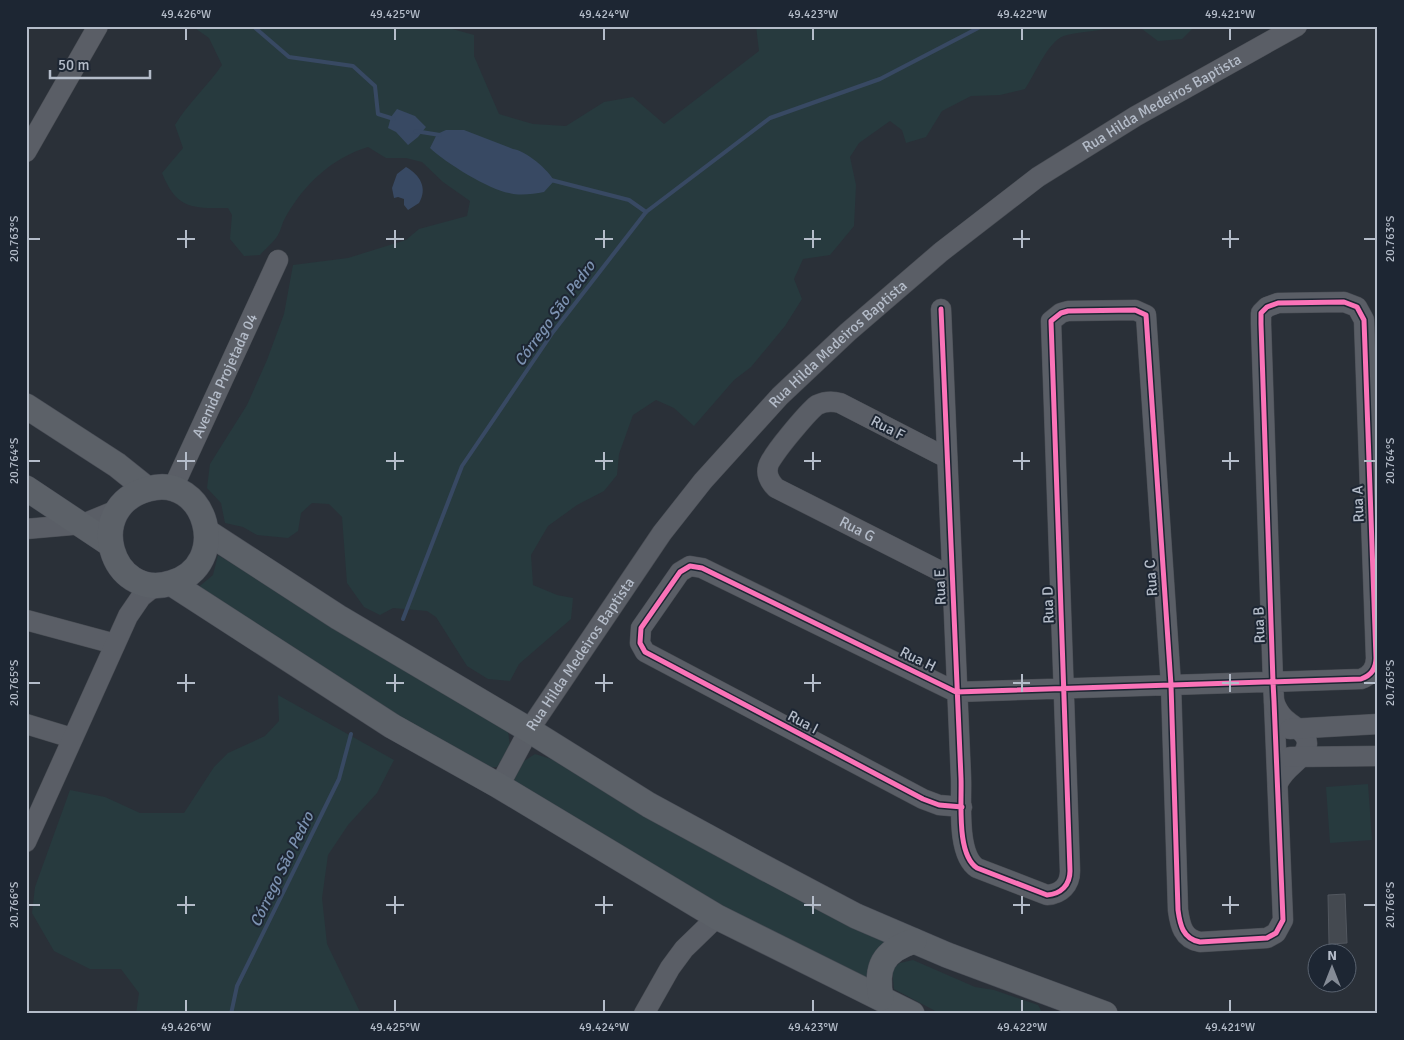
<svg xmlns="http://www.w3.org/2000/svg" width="1404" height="1040" font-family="Signika,sans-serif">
  <rect width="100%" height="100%" fill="#2a3038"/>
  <g fill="#273a3e">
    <path d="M192 26 445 27 474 35V56L499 114 533 124 566 126 604 102 633 97 664 124 759 51 756 26H1114C1098 32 1083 31 1067 35 1049 38 1036 73 1025 89L1000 95 971 96 942 111 926 137 906 143 902 130 890 121 859 143 850 157 856 185 854 226 830 255 803 259 794 279 802 299 785 326 751 367 734 380 694 426 674 408 656 400 633 415 619 454 617 475 604 491 577 505 548 526 531 555 533 585 557 595 573 598 571 619 519 664 510 681 488 679 467 666 436 617 427 611 393 608 380 615 364 607 347 583 342 517 329 504 312 503 301 513 298 531 288 538 257 535 243 527 225 523 221 503 207 488 210 464 247 405 267 360 284 314 293 265 348 258 406 240 419 229 467 216 470 201 443 182 422 162 406 158H386L368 147C332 158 304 184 285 218 282 223 281 230 278 235 273 243 265 249 260 255L244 256 230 239 232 215 228 208C192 208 177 210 162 173L183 148 175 125C188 103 207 87 222 65L209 38Z"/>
    <path d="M1138 26H1195L1182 39 1158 41Z"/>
    <path d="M218 555 508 730 510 747 497 767 480 768 195 590 213 575Z"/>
    <path d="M278 695 394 760 377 793 348 825 328 855 322 898 327 944 361 1014H136L139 993 121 969H90L54 951 32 913 35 887 70 790 105 797 140 813H184L214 767 228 753 265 736 279 721Z"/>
    <path d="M535 754 554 760 890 942 871 985 732 916 518 791 514 779 518 765Z"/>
    <path d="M1368 784 1372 840 1330 843 1326 787Z"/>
    <path d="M913 960 975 987 994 990 1038 1005 1043 1014H941L894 989 892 969 900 963Z"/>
  </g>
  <g fill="#384963">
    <path d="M397 109 415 116 426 127 418 137 408 145 396 132 388 128 391 117Z"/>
    <path d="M446 130H464L513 149C525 150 549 170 554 181L544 192C533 194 520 196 509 193 490 190 444 162 430 148L437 134Z"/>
    <path d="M406 167C420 175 428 188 419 203L408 210 404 205V199L398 197 394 198 392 188 397 174Z"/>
  </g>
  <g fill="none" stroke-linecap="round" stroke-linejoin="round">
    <g stroke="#384963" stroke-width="4">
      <path d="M253 26 289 57 353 66 375 86 378 114 394 119"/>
      <path d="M415 131 440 135"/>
      <path d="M551 180 629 200 646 212"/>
      <path d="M403 619 462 466 553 332 646 212 770 118 880 79 982 26"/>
      <path d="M231 1014 237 986 339 779 351 734"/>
    </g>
  </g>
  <path fill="#444950" stroke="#52575f" d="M1345 894 1347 943 1329 944 1328 895Z"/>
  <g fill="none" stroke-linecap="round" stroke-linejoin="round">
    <defs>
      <g id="minor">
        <path d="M26 152 98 26"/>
        <path d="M941 309C947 465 953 621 961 778 962 801 956 854 977 868L1047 895C1061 894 1070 885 1070 871L1051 321 1061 313 1068 311 1135 310 1146 315 1171 685 1178 910C1180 925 1183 939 1200 942L1267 938 1276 933 1283 920 1274 701 1273 682 1261 324V313L1267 307 1278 303 1344 302 1357 307 1364 320 1376 658C1376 669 1370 676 1361 679L956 692 702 568 690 566 680 572 641 628 640 643 645 652 923 799 939 805 962 807"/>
        <path id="s1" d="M947 458 840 403C833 401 825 401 817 405 809 411 769 457 768 467 766 475 770 482 776 488L952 577"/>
        <path id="s2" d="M172 490 278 260"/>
        <path d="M26 529 83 524 117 510"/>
        <path d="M26 620 115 644"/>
        <path d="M1274 701C1276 707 1279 713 1284 718 1294 728 1316 735 1303 754 1296 765 1286 767 1278 783"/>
        <path d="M26 724 72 738"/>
        <path d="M1290 729 1378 724"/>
        <path d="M1290 757 1378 756"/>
        <path id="s3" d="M499 786 529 730 662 533 703 481 780 396 848 332 941 252 1038 177 1136 116 1297 26"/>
        <path d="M26 842 128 616 141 597 156 585"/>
        <path d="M644 1014 670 968 684 949 717 917"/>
      </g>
      <g id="major">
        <path d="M26 406 117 465 147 489"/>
        <path d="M26 488 110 544"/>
        <path d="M207 532 338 617 529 730 649 805 765 868 856 916 947 955 1105 1014"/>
        <path d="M171 583C233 565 206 472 148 489 82 507 111 602 171 583L392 726 499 786 717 917 912 1014"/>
        <path d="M881 998C875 967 883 951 914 941"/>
      </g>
    </defs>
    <use href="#minor" stroke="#484c53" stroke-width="21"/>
    <use href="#major" stroke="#484c55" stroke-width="26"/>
    <use href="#minor" stroke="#5a5e66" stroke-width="20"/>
    <use href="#major" stroke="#5c6168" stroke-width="25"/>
    <defs>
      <path id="cycleway" d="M941 309C947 465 953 621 961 778 962 801 956 854 977 868L1047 895C1061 894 1070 885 1070 871L1051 321 1061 313 1068 311 1135 310 1146 315 1171 685 1178 910C1180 925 1183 939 1200 942L1267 938 1276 933 1283 920 1274 701 1273 682 1261 324V313L1267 307 1278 303 1344 302 1357 307 1364 320 1376 658C1376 669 1370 676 1361 679L956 692 702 568 690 566 680 572 641 628 640 643 645 652 923 799 939 805 962 807"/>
    </defs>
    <use href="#cycleway" stroke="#1d2633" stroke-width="8"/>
    <use href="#cycleway" stroke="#fb73b8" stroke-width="5"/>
  </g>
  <path fill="none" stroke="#b4bcc9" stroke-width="2" d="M186 28V40M395 28V40M604 28V40M813 28V40M1022 28V40M1230 28V40M186 230V248M395 230V248M604 230V248M813 230V248M1022 230V248M1230 230V248M28 239H40M177 239H195M386 239H404M595 239H613M804 239H821M1013 239H1030M1222 239H1239M1364 239H1376M186 452V470M395 452V470M604 452V470M813 452V470M1022 452V470M1230 452V470M28 461H40M177 461H195M386 461H404M595 461H613M804 461H821M1013 461H1030M1222 461H1239M1364 461H1376M186 674V692M395 674V692M604 674V692M813 674V692M1022 674V692M1230 674V692M28 683H40M177 683H195M386 683H404M595 683H613M804 683H821M1013 683H1030M1222 683H1239M1364 683H1376M186 896V914M395 896V914M604 896V914M813 896V914M1022 896V914M1230 896V914M28 905H40M177 905H195M386 905H404M595 905H613M804 905H821M1013 905H1030M1222 905H1239M1364 905H1376M186 1000V1012M395 1000V1012M604 1000V1012M813 1000V1012M1022 1000V1012M1230 1000V1012"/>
  <g text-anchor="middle" stroke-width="4" stroke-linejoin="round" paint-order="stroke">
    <g font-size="15" fill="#b4bcc9" stroke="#1d2633">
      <text dy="5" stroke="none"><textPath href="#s3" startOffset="965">Rua Hilda Medeiros Baptista</textPath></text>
      <text dy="5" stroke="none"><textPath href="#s3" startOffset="560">Rua Hilda Medeiros Baptista</textPath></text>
      <text dy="5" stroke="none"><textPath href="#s2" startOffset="126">Avenida Projetada 04</textPath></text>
      <text transform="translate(888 428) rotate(27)" y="5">Rua F</text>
      <text transform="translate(1358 504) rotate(-92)" y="5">Rua A</text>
      <text dy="5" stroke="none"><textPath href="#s1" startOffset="338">Rua G</textPath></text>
      <text transform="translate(1151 578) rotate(-94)" y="5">Rua C</text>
      <text transform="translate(940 587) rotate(-92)" y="5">Rua E</text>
      <text transform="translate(1048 605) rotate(-92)" y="5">Rua D</text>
      <text transform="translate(1259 625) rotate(-92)" y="5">Rua B</text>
      <text dy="5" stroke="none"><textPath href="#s3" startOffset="155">Rua Hilda Medeiros Baptista</textPath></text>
      <text transform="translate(918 659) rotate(26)" y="5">Rua H</text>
      <text transform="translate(803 722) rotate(28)" y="5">Rua I</text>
    </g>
    <g font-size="16" font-style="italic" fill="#7c92b1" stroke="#1d2633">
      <text transform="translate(554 313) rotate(-54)" y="6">Córrego São Pedro</text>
      <text transform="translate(281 869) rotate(-64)" y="6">Córrego São Pedro</text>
    </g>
  </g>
  <rect width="1404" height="1040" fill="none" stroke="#1d2633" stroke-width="55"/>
  <g transform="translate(1332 968)"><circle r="24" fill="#1d2633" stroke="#59626f"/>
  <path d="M0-4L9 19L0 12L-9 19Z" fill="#848b96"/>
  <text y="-8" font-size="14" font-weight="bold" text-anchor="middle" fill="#b4bcc9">N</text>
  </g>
  <path d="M50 70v8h100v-8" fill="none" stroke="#b4bcc9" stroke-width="2.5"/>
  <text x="58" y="70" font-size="15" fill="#b4bcc9" stroke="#1d2633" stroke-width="4" paint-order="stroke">50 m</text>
  <rect x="28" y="28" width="1348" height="984" fill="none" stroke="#b4bcc9" stroke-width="2"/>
  <g font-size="12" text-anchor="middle" fill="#b4bcc9">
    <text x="186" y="18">49.426°W</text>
    <text x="395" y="18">49.425°W</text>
    <text x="604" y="18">49.424°W</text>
    <text x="813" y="18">49.423°W</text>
    <text x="1022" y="18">49.422°W</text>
    <text x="1230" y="18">49.421°W</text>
    <text transform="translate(14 239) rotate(-90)" y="4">20.763°S</text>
    <text transform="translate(1390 239) rotate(-90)" y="4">20.763°S</text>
    <text transform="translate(14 461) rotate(-90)" y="4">20.764°S</text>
    <text transform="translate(1390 461) rotate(-90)" y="4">20.764°S</text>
    <text transform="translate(14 683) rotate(-90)" y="4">20.765°S</text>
    <text transform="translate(1390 683) rotate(-90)" y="4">20.765°S</text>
    <text transform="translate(14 905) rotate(-90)" y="4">20.766°S</text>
    <text transform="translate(1390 905) rotate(-90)" y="4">20.766°S</text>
    <text x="186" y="1031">49.426°W</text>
    <text x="395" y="1031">49.425°W</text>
    <text x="604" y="1031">49.424°W</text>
    <text x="813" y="1031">49.423°W</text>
    <text x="1022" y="1031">49.422°W</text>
    <text x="1230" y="1031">49.421°W</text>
  </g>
</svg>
